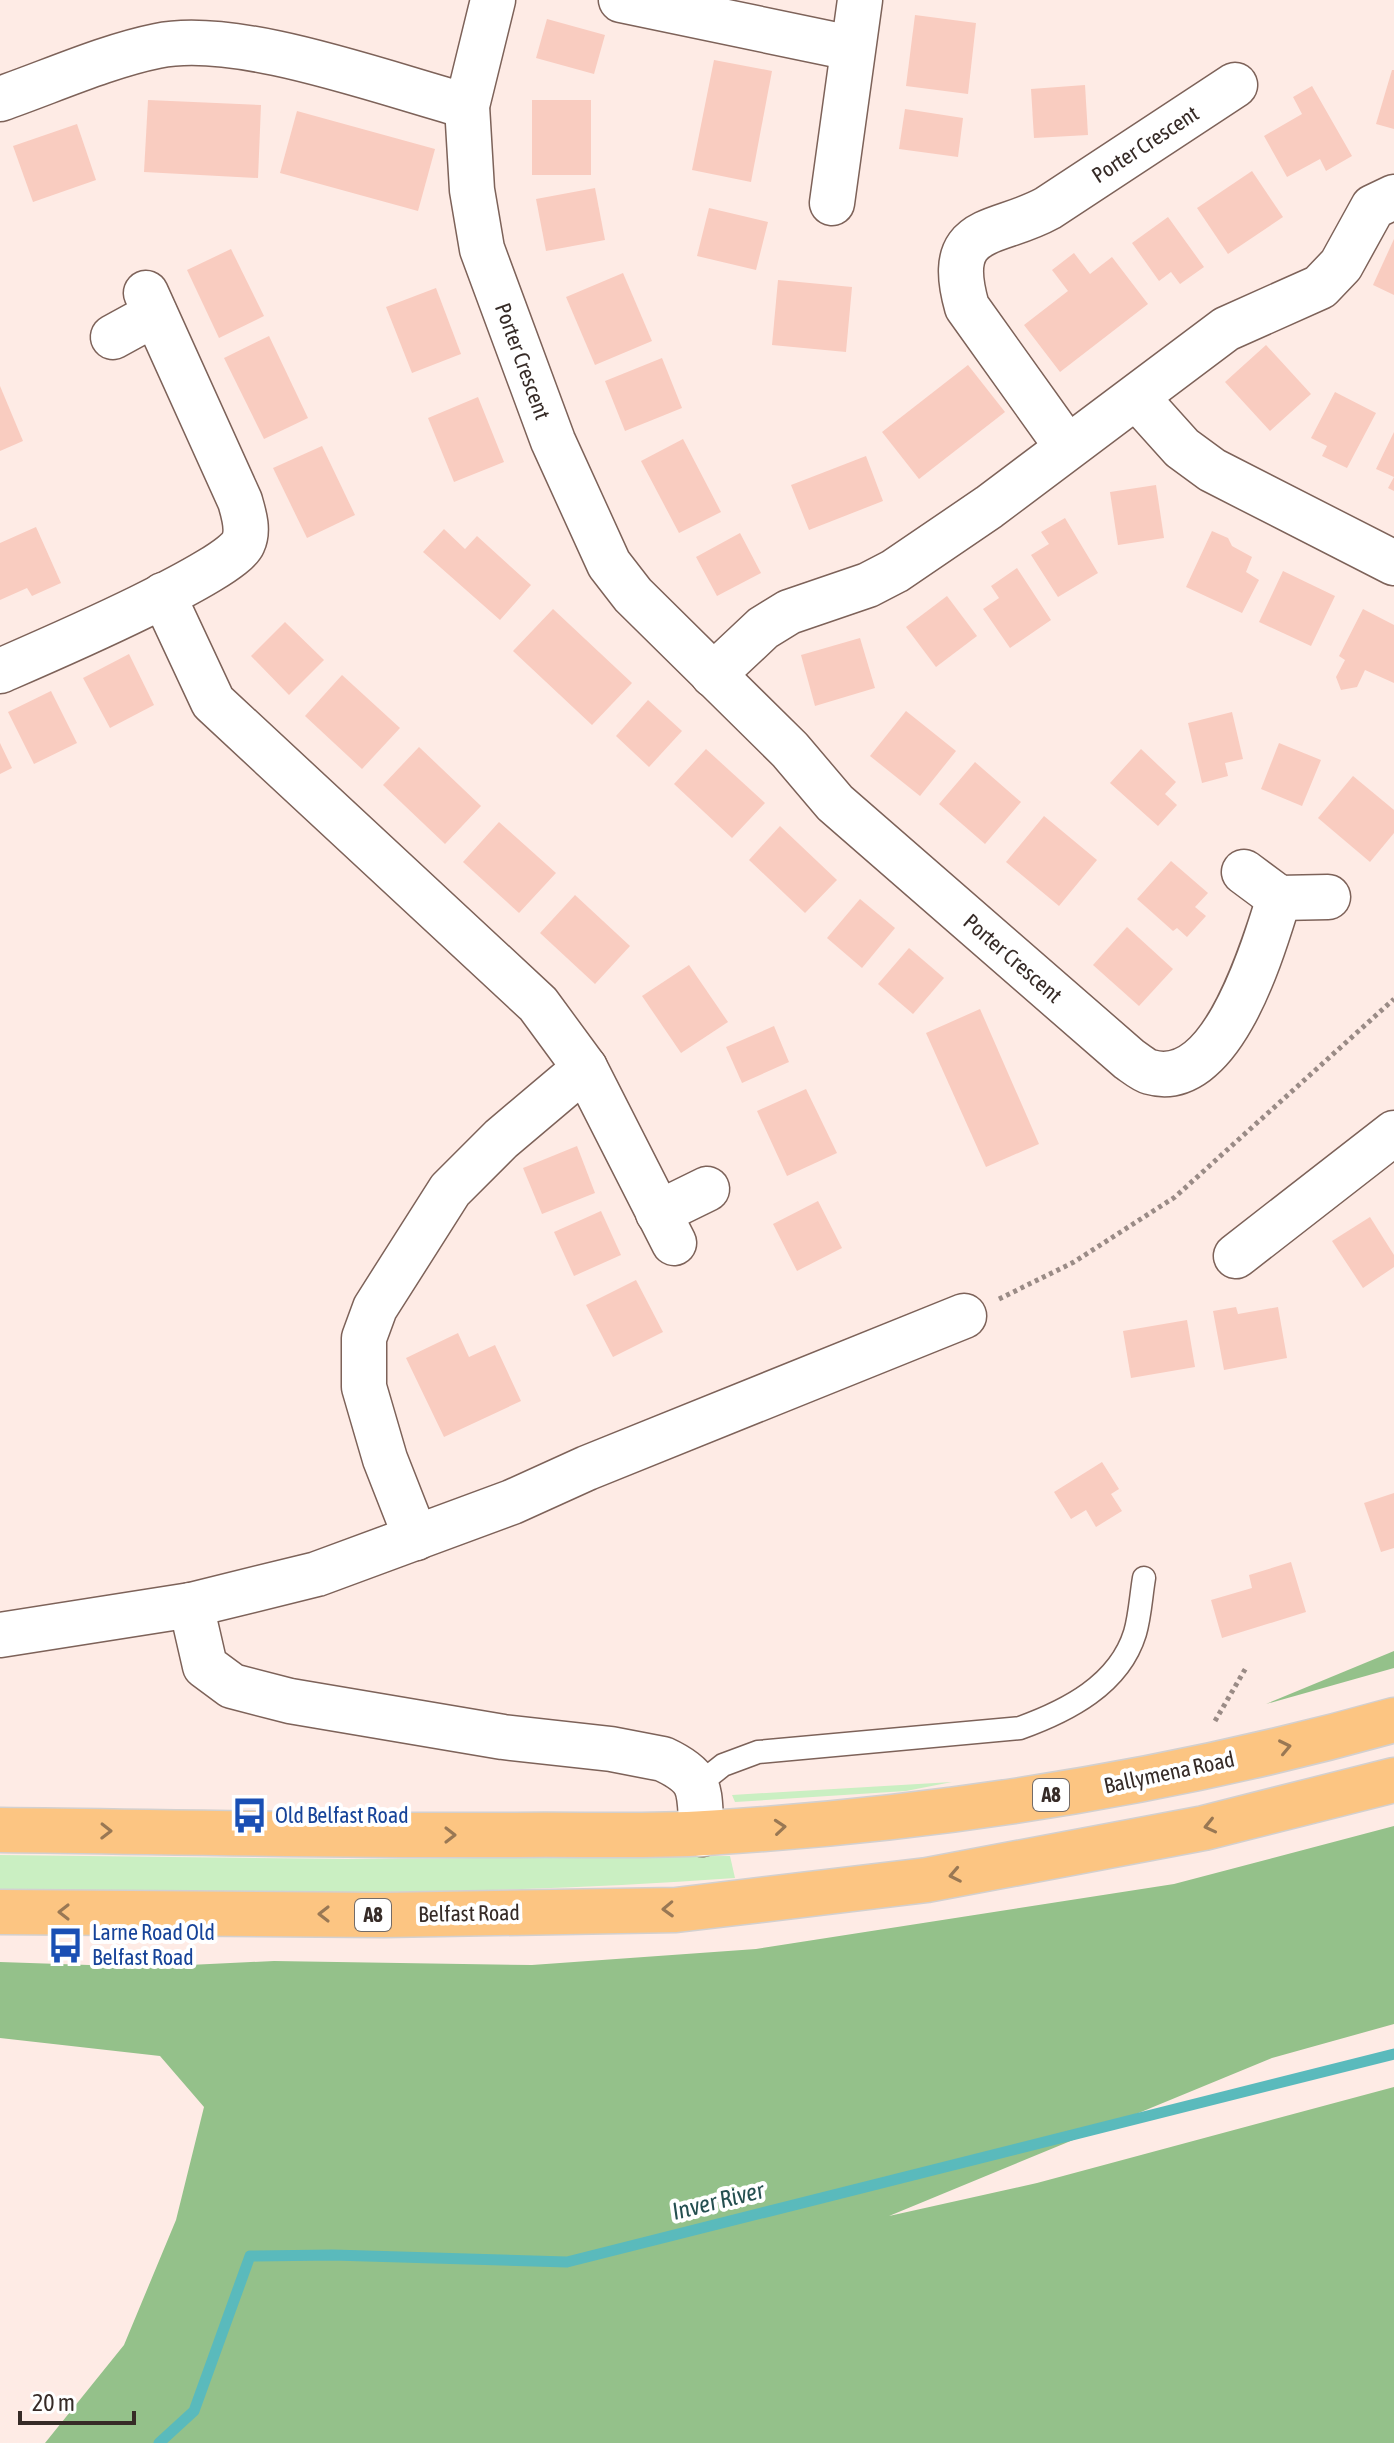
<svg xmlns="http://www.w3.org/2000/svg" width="1394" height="2443" font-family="'Asap Condensed',sans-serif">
  <rect width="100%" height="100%" fill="#feebe5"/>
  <g fill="#caefc2">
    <path d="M952 1782 906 1791 735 1802 732 1795Z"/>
    <path d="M0 1855 347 1859 730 1856 735 1878C491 1896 245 1894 0 1889Z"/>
  </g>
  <g fill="#94c18a">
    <path d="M1394 1651V1668L1266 1704Z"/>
    <path d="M1394 1826V2024L1272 2058 889 2216 1037 2183 1394 2087V2443H45L124 2345 176 2220 204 2107 160 2056 0 2038V1962L148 1967 274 1961 532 1965 756 1949 1174 1884Z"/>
  </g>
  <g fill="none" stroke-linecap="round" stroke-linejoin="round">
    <path stroke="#5ababc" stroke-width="11" d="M159 2443 194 2411 250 2256 333 2255 567 2262 1394 2054"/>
  </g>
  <g fill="#f9ccc0">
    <path d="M915 15 976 23 968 94 906 86Z"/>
    <path d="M547 19 605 35 594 74 536 58Z"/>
    <path d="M714 60 772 71 751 182 692 170Z"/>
    <path d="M1392 70H1394V129L1376 124Z"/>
    <path d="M1085 85 1088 135 1034 138 1031 89Z"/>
    <path d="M1312 86 1352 156 1326 171 1320 159 1287 177 1264 136 1302 114 1293 97Z"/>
    <path d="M148 100 261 105 258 178 144 172Z"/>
    <rect x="532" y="100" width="59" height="75"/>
    <path d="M905 109 963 118 958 157 899 149Z"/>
    <path d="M297 111 435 149 418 211 280 173Z"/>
    <path d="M77 124 96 180 33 202 13 146Z"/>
    <path d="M1252 171 1283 217 1228 254 1197 208Z"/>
    <path d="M595 188 605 240 546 251 536 199Z"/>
    <path d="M709 208 768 222 756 270 697 256Z"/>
    <path d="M1168 217 1204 267 1180 284 1171 272 1159 281 1132 243Z"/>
    <path d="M1394 239V295L1373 285Z"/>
    <path d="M231 249 264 316 219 338 187 270Z"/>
    <path d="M1074 253 1090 274 1112 257 1148 304 1060 372 1024 325 1068 291 1052 270Z"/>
    <path d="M623 273 652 341 595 365 566 297Z"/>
    <path d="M778 280 852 287 846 352 772 345Z"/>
    <path d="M436 288 461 354 412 373 386 307Z"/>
    <path d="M269 336 308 418 264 439 224 358Z"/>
    <path d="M1266 345 1311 394 1270 431 1225 382Z"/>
    <path d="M662 358 682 408 625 431 605 381Z"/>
    <path d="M968 365 1005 412 919 479 882 432Z"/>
    <path d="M0 386 23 441 0 451Z"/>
    <path d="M1335 392 1376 413 1347 468 1322 456 1327 446 1311 438Z"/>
    <path d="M478 397 504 462 454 482 428 418Z"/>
    <path d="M1394 432V491L1388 488 1394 477 1376 469Z"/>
    <path d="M683 439 721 512 679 533 641 461Z"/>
    <path d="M322 446 355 515 307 538 273 468Z"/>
    <path d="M866 456 883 501 809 530 791 485Z"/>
    <path d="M1156 485 1164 538 1118 545 1110 492Z"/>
    <path d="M1065 518 1098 573 1058 597 1031 555 1049 544 1041 532Z"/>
    <path d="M36 527 61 583 32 596 27 588 0 600V543Z"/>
    <path d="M444 529 465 549 477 536 531 585 500 620 423 552Z"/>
    <path d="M1212 531 1228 538 1232 546 1252 557 1246 572 1259 580 1242 613 1186 587Z"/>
    <path d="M740 533 761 573 717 596 696 557Z"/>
    <path d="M1017 568 1051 620 1010 648 983 609 999 598 991 586Z"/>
    <path d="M1283 571 1335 596 1311 646 1259 622Z"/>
    <path d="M947 596 977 636 936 667 906 627Z"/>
    <path d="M553 609 632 683 592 725 513 651Z"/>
    <path d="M1363 609 1394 625V683L1365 670 1357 687 1341 690 1336 677 1345 660 1339 656Z"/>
    <path d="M285 622 324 660 289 695 251 656Z"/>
    <path d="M860 638 875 688 815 706 801 655Z"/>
    <path d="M129 654 154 705 110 728 83 678Z"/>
    <path d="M342 675 400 728 362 769 305 716Z"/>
    <path d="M51 691 77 743 34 764 8 712Z"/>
    <path d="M648 700 682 731 649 767 616 736Z"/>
    <path d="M906 711 956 751 920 796 870 756Z"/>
    <path d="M1232 712 1243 759 1225 763 1228 776 1202 783 1188 723Z"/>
    <path d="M0 743 12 768 0 774Z"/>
    <path d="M1279 743 1321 760 1302 806 1261 789Z"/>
    <path d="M419 747 481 806 445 844 383 785Z"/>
    <path d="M706 749 765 803 732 838 674 784Z"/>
    <path d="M1141 749 1176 782 1165 794 1177 805 1158 826 1110 783Z"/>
    <path d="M975 762 1021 802 985 844 939 804Z"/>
    <path d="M1353 776 1394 810V833L1370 862 1318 818Z"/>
    <path d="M1044 816 1097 860 1059 906 1006 862Z"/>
    <path d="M499 822 556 873 519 913 463 862Z"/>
    <path d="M780 826 837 880 805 913 749 860Z"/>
    <path d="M1171 861 1208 893 1195 907 1206 916 1187 937 1177 928 1173 931 1137 899Z"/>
    <path d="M575 895 630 946 595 984 540 933Z"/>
    <path d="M860 899 895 928 862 968 827 938Z"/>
    <path d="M1127 927 1173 969 1139 1006 1093 965Z"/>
    <path d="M909 948 944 978 913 1014 878 984Z"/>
    <path d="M689 965 728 1022 681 1053 642 996Z"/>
    <path d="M980 1009 1039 1144 986 1167 926 1033Z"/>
    <path d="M774 1026 789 1062 742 1083 726 1047Z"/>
    <path d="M806 1089 837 1153 787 1176 757 1111Z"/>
    <path d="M577 1146 595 1193 542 1214 523 1168Z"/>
    <path d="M818 1201 842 1248 797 1271 773 1224Z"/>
    <path d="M601 1211 621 1255 574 1276 554 1232Z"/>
    <path d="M1370 1217 1394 1255V1267L1363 1288 1332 1241Z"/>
    <path d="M636 1280 663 1332 613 1357 586 1305Z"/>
    <path d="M1236 1307 1238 1314 1278 1307 1287 1358 1224 1370 1213 1311Z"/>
    <path d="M1187 1320 1195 1367 1131 1378 1123 1331Z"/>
    <path d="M458 1333 469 1357 495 1345 521 1401 444 1437 406 1358Z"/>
    <path d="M1102 1462 1119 1489 1111 1494 1122 1511 1096 1527 1086 1510 1071 1519 1054 1492Z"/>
    <path d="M1394 1493V1548L1381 1552 1364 1503Z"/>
    <path d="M1291 1562 1306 1612 1222 1638 1211 1600 1252 1588 1249 1575Z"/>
  </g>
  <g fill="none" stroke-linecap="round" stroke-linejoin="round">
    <defs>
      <path id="lane" d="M699 1784 723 1765 758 1752 1020 1728C1067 1711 1119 1685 1135 1633 1140 1616 1141 1596 1144 1578"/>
      <g id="street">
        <path d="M493 0 467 106 472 190 482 249 553 441 609 564 633 595 790 750 835 803 1129 1059C1135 1063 1143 1070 1150 1072 1223 1093 1264 945 1279 898"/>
        <path d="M621 0 851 48"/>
        <path d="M0 99C49 82 107 56 157 46 238 29 385 84 467 106"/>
        <path d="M832 203 860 0"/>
        <path d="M113 337 155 314"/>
        <path d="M1137 398 1182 448 1212 470 1394 563"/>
        <path d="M1067 447 967 307C943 222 996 237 1048 208L1235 85"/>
        <path d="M163 595 213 702 538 1004 585 1068 674 1243"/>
        <path d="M0 671C39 654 231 572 243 543 249 530 244 515 240 501L146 293"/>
        <path d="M713 675 763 628 789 612 868 585 895 571 989 507 1226 329 1320 287 1341 265 1373 207 1394 197"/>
        <path d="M1244 872 1279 898 1328 897"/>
        <path d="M658 1213 707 1189"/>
        <path d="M1236 1256 1394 1133"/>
        <path d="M416 1538 385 1459 364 1387V1338L375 1308 450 1190 501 1139 585 1068"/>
        <path d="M191 1605 205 1666 232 1686 290 1701 503 1737 611 1749 663 1759C706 1779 698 1791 702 1834"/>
        <path d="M0 1635 191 1605 317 1574 512 1502 587 1468 964 1316"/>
      </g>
      <g id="highway">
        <path d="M0 1830C172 1832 344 1836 515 1835 578 1834 643 1837 706 1833 938 1819 1170 1783 1394 1720"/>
        <path d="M0 1912 384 1915 676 1910 927 1880 1204 1828 1394 1780"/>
      </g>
    </defs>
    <use href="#lane" stroke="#7d6259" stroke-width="25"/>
    <use href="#street" stroke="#7d6259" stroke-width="47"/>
    <use href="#highway" stroke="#d3d0cf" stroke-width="47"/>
    <g stroke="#9a8b86" stroke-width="5" stroke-dasharray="4 4" stroke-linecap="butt">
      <path d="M999 1299 1074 1262 1175 1197 1394 999"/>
      <path d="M1215 1721 1247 1666"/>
    </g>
    <use href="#lane" stroke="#fff" stroke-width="22"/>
    <use href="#street" stroke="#fff" stroke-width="44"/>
    <use href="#highway" stroke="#fcc582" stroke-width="44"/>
  </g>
  <defs><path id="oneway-chevron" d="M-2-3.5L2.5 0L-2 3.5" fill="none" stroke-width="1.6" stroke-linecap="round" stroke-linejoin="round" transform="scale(2)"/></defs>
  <g stroke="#997854">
    <use href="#oneway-chevron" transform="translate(1285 1747) rotate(-12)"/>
    <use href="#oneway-chevron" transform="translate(1210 1826) rotate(167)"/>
    <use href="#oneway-chevron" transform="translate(780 1827) rotate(-5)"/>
    <use href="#oneway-chevron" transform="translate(106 1831) rotate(1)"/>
    <use href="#oneway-chevron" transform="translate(450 1835)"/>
    <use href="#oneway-chevron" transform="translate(955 1875) rotate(169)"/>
    <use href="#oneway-chevron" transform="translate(668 1909) rotate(178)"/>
    <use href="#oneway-chevron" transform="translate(64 1912) rotate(-180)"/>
    <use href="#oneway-chevron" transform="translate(324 1914) rotate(-180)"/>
  </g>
  <defs>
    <symbol id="bus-bare" viewBox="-9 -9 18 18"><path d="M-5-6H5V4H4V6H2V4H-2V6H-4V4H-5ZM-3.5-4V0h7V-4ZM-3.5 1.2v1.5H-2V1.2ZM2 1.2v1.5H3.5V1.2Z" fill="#1a4fb4" stroke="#fff" stroke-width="2.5" paint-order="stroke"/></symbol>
  </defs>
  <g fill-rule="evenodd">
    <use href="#bus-bare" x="224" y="1790" width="51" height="51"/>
    <use href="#bus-bare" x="40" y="1920" width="51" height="51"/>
  </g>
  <g text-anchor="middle" stroke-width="8" stroke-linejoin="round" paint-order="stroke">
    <g fill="#fff" stroke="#726b68" stroke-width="2">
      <rect x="1033" y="1779" width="36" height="32" rx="6"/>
      <rect x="355" y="1899" width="36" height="32" rx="6"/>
    </g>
    <g font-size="20" font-weight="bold" fill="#362b27">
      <text x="1051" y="1802">A8</text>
      <text x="373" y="1922">A8</text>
    </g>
    <g font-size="22" fill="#362b27" stroke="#fff">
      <text transform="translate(1145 144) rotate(-33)" y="8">Porter Crescent</text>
      <text transform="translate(523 361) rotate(70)" y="8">Porter Crescent</text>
      <text transform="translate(1013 958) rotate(41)" y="8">Porter Crescent</text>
      <text transform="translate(1169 1772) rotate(-12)" y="8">Ballymena Road</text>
      <text transform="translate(469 1913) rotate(-1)" y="8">Belfast Road</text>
    </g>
    <g font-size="22" fill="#164399" stroke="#fff" text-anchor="start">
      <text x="275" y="1823">Old Belfast Road</text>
      <text x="92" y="1940">Larne Road Old<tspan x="92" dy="25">Belfast Road</tspan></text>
    </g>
    <g font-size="24" font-style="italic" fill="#244f50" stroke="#fff">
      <text transform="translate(718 2201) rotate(-14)" y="8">Inver River</text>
    </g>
  </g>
  <path d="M20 2411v12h114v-12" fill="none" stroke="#362b27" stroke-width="4"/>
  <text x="32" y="2411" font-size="24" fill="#362b27" stroke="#ffffff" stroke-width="6" paint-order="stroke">20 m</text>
</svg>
